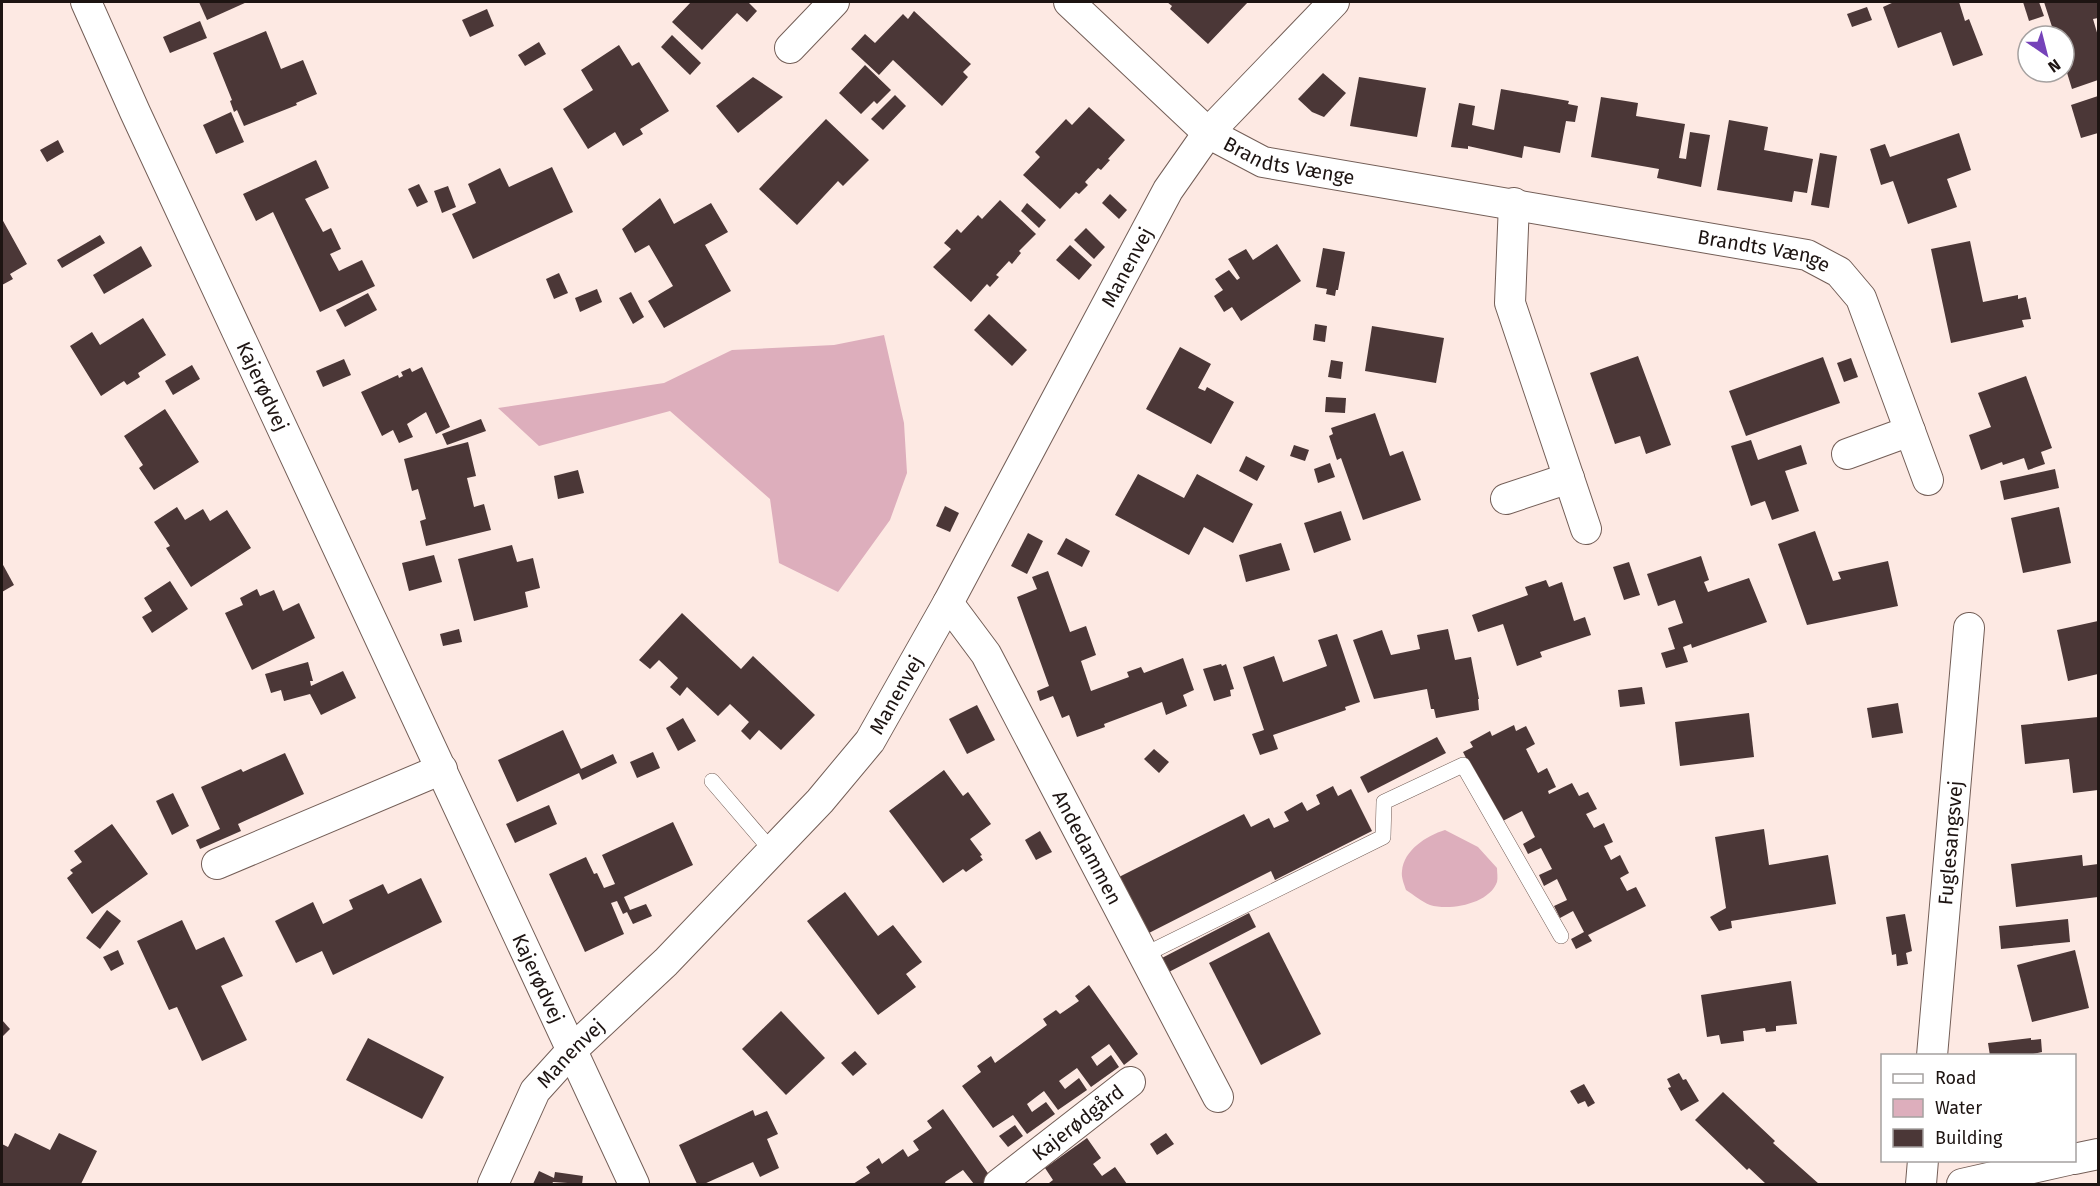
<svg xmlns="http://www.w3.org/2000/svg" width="2100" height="1186" font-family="'Fira Sans',sans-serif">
  <rect width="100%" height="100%" fill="#fde9e3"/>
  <g fill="#ddaebc">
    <path d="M884 335 904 423 907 473 890 520 838 592 779 563 770 499 670 411 539 446 498 408 664 383 732 350 834 345Z"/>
    <path d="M1445 830 1478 847 1497 868C1497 872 1498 878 1497 882 1489 904 1450 911 1430 905 1422 902 1414 895 1406 890 1404 884 1401 877 1402 871 1404 850 1426 836 1445 830Z"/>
  </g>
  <g fill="#4b3737">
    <path d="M199 2H247L207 20Z"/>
    <path d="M691 2H751L749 3 757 11 747 22 737 13 702 50 672 22Z"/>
    <path d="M1167 2H1248L1208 44 1170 9 1172 6Z"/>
    <path d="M1894 2H1959L1965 21 1969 19 1983 55 1953 66 1941 32 1898 48 1883 7Z"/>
    <path d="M2023 2H2039L2044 16 2029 21Z"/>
    <path d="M2044 2H2098V18L2093 19 2098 36V80L2072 89 2064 63V36H2055Z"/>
    <path d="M1867 7 1872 20 1852 27 1847 14Z"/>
    <path d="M487 9 494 26 470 37 462 20Z"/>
    <path d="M914 11 971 64 963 72 968 77 942 106 893 60 879 75 851 49 865 34 875 43 903 14 908 19Z"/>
    <path d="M200 21 207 38 170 53 163 37Z"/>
    <path d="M266 31 281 69 303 60 317 94 296 103 297 105 244 126 237 110 234 112 230 101 232 100 213 53Z"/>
    <path d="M672 35 701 63 690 75 661 47Z"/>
    <path d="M539 42 546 54 525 66 518 55Z"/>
    <path d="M619 45 632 66 639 62 669 111 640 129 643 134 623 146 615 132 588 149 563 109 593 90 581 70Z"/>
    <path d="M865 65 891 90 877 104 874 101 861 114 839 93Z"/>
    <path d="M1323 73 1346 93 1324 117 1312 112 1298 99Z"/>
    <path d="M753 77 783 97 738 133 716 106Z"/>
    <path d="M1359 77 1426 88 1417 137 1350 126Z"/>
    <path d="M1501 89 1569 101 1568 104 1578 106 1575 122 1566 121 1560 153 1524 146 1522 158 1468 146V149L1451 147 1459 103 1475 106 1472 125 1494 130Z"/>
    <path d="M895 95 906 106 883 130 871 119Z"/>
    <path d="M2098 96V133L2081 138 2071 105Z"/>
    <path d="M1601 97 1638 103 1636 116 1685 124 1679 158 1686 159 1690 132 1710 135 1701 187 1657 178 1659 169 1591 157Z"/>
    <path d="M1089 107 1125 140 1108 159 1110 160 1101 170 1098 168 1085 182 1088 185 1079 194 1076 192 1060 209 1023 175 1040 157 1035 152 1066 119 1072 125Z"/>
    <path d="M231 112 244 142 216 154 203 125Z"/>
    <path d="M826 119 869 160 843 186 838 181 797 225 759 189Z"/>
    <path d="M1729 120 1768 127 1764 150 1813 159 1807 193 1794 191 1792 202 1717 190Z"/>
    <path d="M1959 133 1971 170 1947 179 1957 207 1908 224 1893 181 1881 185 1870 149 1885 144 1890 157Z"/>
    <path d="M58 140 64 152 47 162 40 150Z"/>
    <path d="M1820 153 1837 156 1829 208 1811 205Z"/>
    <path d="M316 160 329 188 305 199 323 232 331 228 341 249 330 254 339 271 362 260 375 286 320 312 273 212 256 221 243 194Z"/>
    <path d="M552 167 573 212 473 259 452 214 476 203 468 184 500 168 509 187Z"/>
    <path d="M419 184 428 202 417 207 408 189Z"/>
    <path d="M448 186 456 207 442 213 434 191Z"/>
    <path d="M1110 194 1127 210 1119 219 1102 203Z"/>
    <path d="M660 198 674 224 711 203 728 232 705 245 731 291 664 328 648 301 673 286 649 245 635 253 622 229Z"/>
    <path d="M1000 200 1036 234 1019 251 1021 253 1012 264 1009 261 996 275 999 277 990 287 987 284 971 302 933 267 951 249 944 243 957 229 961 233 978 215 982 219Z"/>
    <path d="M1027 203 1046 220 1039 228 1021 211Z"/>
    <path d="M2 219 27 264 10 274 13 279 2 285Z"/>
    <path d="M1086 228 1105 247 1094 259 1074 240Z"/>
    <path d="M100 235 105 243 62 268 57 260Z"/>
    <path d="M1970 241 1983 302 2018 295V299L2026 297 2031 319 2022 320 2024 327 1951 343 1931 249Z"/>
    <path d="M1277 244 1301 281 1241 321 1232 307 1224 312 1214 296 1223 290 1215 279 1229 270 1237 280 1240 278 1228 259 1246 249 1253 260Z"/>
    <path d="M1070 245 1092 265 1079 280 1056 260Z"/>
    <path d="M141 246 152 266 104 294 93 275Z"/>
    <path d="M1323 248 1345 252 1338 290H1336L1335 296 1326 294 1327 289 1316 287Z"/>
    <path d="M559 273 568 293 554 299 546 279Z"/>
    <path d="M597 289 602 302 580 312 575 298Z"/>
    <path d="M631 292 644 317 633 324 619 298Z"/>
    <path d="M368 293 377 310 345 327 336 310Z"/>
    <path d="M989 314 1027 350 1012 366 974 330Z"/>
    <path d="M143 318 166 355 138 373 140 377 127 385 124 381 101 396 70 346 92 332 100 345Z"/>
    <path d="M1315 324 1327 326 1325 342 1313 340Z"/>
    <path d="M1372 326 1444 338 1436 383 1365 371Z"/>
    <path d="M1180 347 1211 364 1198 388 1205 391 1207 387 1234 402 1211 444 1146 409Z"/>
    <path d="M1638 356 1671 445 1646 454 1640 436 1615 444 1590 373Z"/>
    <path d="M1823 357 1840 403 1746 436 1729 391Z"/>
    <path d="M1851 358 1858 377 1844 382 1837 363Z"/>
    <path d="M344 359 351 375 323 387 316 371Z"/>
    <path d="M1331 360 1343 362 1341 379 1328 377Z"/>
    <path d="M192 365 200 379 173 395 165 381Z"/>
    <path d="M422 367 450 427 436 434 426 412 407 424 413 437 399 443 393 430 382 436 361 392 398 375 399 378 403 376 401 372 410 368 412 372Z"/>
    <path d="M2026 376 2052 448 2041 452 2045 464 2028 470 2024 458 2003 465 2002 462 1981 470 1969 435 1991 427 1978 393Z"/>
    <path d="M1326 397 1346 398 1345 413 1325 412Z"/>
    <path d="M165 409 199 462 154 490 139 468 143 465 124 436Z"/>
    <path d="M1375 413 1390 456 1403 451 1421 500 1363 520 1341 458 1337 460 1329 436 1333 434 1331 428Z"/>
    <path d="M481 419 486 431 447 445 442 434Z"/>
    <path d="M1751 440 1758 460 1801 445 1807 464 1785 471 1799 511 1772 520 1765 501 1751 506 1731 446Z"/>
    <path d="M468 442 476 476 467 478 474 507 484 504 491 530 426 546 420 521 426 519 418 489 412 491 404 459Z"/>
    <path d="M1294 445 1309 450 1305 461 1290 456Z"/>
    <path d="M1246 456 1265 466 1257 481 1239 471Z"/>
    <path d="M1330 463 1335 477 1318 483 1314 469Z"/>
    <path d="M2055 469 2059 488 2004 500 2000 481Z"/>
    <path d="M578 470 584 493 558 499 554 476Z"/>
    <path d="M1138 474 1184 498 1197 474 1253 504 1233 543 1204 527 1189 555 1115 515Z"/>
    <path d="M945 506 959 513 950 532 936 526Z"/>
    <path d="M177 507 185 520 203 509 210 521 227 510 251 548 191 587 166 548 170 546 154 522Z"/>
    <path d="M2059 507 2071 563 2023 573 2011 518Z"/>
    <path d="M1341 511 1351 540 1314 553 1304 523Z"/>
    <path d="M1815 531 1833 581 1841 579 1838 572 1888 561 1898 606 1807 625 1778 544Z"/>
    <path d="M1028 533 1043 541 1027 574 1011 566Z"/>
    <path d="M1066 538 1090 551 1082 567 1057 554Z"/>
    <path d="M1281 543 1290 570 1246 582 1239 555Z"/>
    <path d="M512 545 517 562 533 558 540 588 525 592 528 607 474 621 458 559Z"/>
    <path d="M434 555 442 582 409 591 402 563Z"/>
    <path d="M1701 556 1709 580 1704 582 1708 592 1749 578 1767 622 1692 648 1691 644 1683 647 1688 662 1666 668 1661 653 1675 649 1668 628 1683 623 1675 600 1658 606 1647 574Z"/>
    <path d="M1629 562 1640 595 1624 600 1613 567Z"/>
    <path d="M2 563 14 585 2 592Z"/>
    <path d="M1048 571 1070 632 1086 626 1096 655 1081 661 1091 691 1129 677 1127 672 1141 667 1144 673 1183 658 1194 690 1183 695 1187 706 1166 715 1162 702 1104 724 1105 727 1077 737 1069 715 1062 718 1053 696 1040 701 1037 691 1049 686 1017 597 1037 589 1032 577Z"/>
    <path d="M1546 580 1549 587 1562 582 1574 621 1585 617 1591 635 1540 652 1542 657 1517 666 1503 624 1478 632 1472 615 1528 595 1525 587Z"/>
    <path d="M170 581 188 609 152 633 142 617 152 611 144 598Z"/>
    <path d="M257 589 260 596 274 590 283 611 299 603 315 638 252 670 225 613 243 605 240 598Z"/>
    <path d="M682 613 741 669 753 656 815 715 781 750 759 730 750 740 741 731 749 722 730 704 718 716 687 687 680 696 670 687 678 678 659 660 650 669 639 660Z"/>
    <path d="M2098 621V674L2068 681 2057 630Z"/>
    <path d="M459 629 462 642 443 646 440 634Z"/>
    <path d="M1448 629 1455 660 1471 657 1479 699H1478L1479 710 1436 718 1434 709H1431L1427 689 1374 699 1353 640 1382 630 1391 655 1420 649 1417 635Z"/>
    <path d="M1337 634 1360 702 1345 707 1346 710 1273 735 1278 749 1260 755 1252 734 1264 730 1243 667 1274 656 1283 682 1327 666 1318 640Z"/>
    <path d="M308 662 313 681H310L311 686 343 671 356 698 321 715 310 694 284 701 281 690 271 693 265 674Z"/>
    <path d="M1221 664 1222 666 1226 664 1234 689 1230 690 1231 696 1214 701 1203 669Z"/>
    <path d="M1642 687 1645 704 1620 707 1618 690Z"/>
    <path d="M1898 703 1903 733 1872 738 1867 708Z"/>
    <path d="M977 705 995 740 967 754 949 719Z"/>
    <path d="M1749 713 1754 757 1680 766 1675 722Z"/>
    <path d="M2098 717V790L2073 793 2069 759 2025 764 2021 725Z"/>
    <path d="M683 718 696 741 678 751 666 728Z"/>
    <path d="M1514 725 1516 731 1526 726 1535 744 1526 749 1538 773 1547 768 1556 787 1548 791 1549 794 1572 783 1579 796 1588 792 1597 809 1586 814 1594 828 1604 823 1613 842 1604 846 1611 860 1620 855 1629 873 1620 878 1627 891 1636 887 1646 906 1588 935 1592 941 1576 949 1571 939 1584 932 1573 911 1560 918 1554 906 1567 900 1557 879 1544 886 1539 875 1552 869 1541 848 1528 854 1523 844 1535 837 1522 811 1499 823 1463 752 1473 747 1470 742 1490 731 1492 736Z"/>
    <path d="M563 730 581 769 613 754 617 763 582 780 579 773 517 802 498 760Z"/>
    <path d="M1437 737 1446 753 1368 793 1360 777Z"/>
    <path d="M1154 749 1169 762 1159 773 1144 759Z"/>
    <path d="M653 752 660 768 637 778 630 762Z"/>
    <path d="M285 753 304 794 238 824 241 831 200 849 196 840 220 829 201 787 241 769 243 772Z"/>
    <path d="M944 770 963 796 968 792 991 824 970 839 982 855 980 856 983 860 966 872 963 869 943 883 889 811Z"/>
    <path d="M1333 786 1338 796 1351 789 1372 831 1275 880 1271 871 1145 935 1117 878 1244 814 1251 827 1269 818 1274 828 1289 821 1284 812 1302 802 1307 811 1320 804 1316 795Z"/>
    <path d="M173 793 189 826 172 835 156 801Z"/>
    <path d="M549 805 557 824 515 843 506 824Z"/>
    <path d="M673 822 693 865 624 897 630 910 646 904 652 916 633 924 627 912 623 914 617 901 611 903 624 934 585 952 549 874 586 857 594 874 597 873 604 888 615 884 602 855Z"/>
    <path d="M112 824 148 874 92 914 67 878 73 873 70 870 82 862 74 851Z"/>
    <path d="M1764 829 1769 865 1828 855 1836 904 1731 921 1732 928 1719 931 1710 917 1726 908 1715 837Z"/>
    <path d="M1040 831 1052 852 1036 860 1025 840Z"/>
    <path d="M2082 855 2083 866 2098 864V897L2016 907 2011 864Z"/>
    <path d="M421 878 442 922 333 975 322 951 296 963 275 921 313 902 323 924 353 909 349 900 383 884 388 894Z"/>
    <path d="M845 892 878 936 893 925 922 962 906 974 916 987 878 1015 807 921Z"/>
    <path d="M107 910 121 921 100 949 86 938Z"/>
    <path d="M1249 913 1256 927 1165 974 1158 960Z"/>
    <path d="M1905 914 1912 951 1906 953 1908 964 1897 966 1896 954 1892 955 1886 917Z"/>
    <path d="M2068 919 2070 942 2001 949 1999 926Z"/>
    <path d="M182 920 196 950 224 937 243 976 221 986 247 1040 202 1061 177 1007 169 1010 137 941Z"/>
    <path d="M1269 932 1321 1034 1261 1065 1209 963Z"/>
    <path d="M118 950 124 964 111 971 103 957Z"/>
    <path d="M2075 950 2089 1008 2032 1022 2017 965Z"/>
    <path d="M1791 981 1797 1024 1776 1026V1031L1766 1032 1765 1028 1743 1031 1744 1041 1721 1044 1719 1035 1707 1037 1701 995Z"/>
    <path d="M1089 985 1138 1054 1124 1065 1109 1044 1091 1057 1097 1066 1111 1055 1119 1067 1091 1087 1077 1068 1059 1081 1065 1089 1079 1078 1087 1090 1058 1110 1044 1091 1027 1104 1032 1112 1046 1102 1055 1114 1027 1134 1013 1115 993 1128 962 1086 981 1072 977 1066 991 1056 995 1063 1047 1025 1043 1019 1056 1010 1060 1014 1079 1001 1075 996Z"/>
    <path d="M781 1011 825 1058 786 1095 742 1049Z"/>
    <path d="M2 1020 10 1029 2 1037Z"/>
    <path d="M368 1038 444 1077 422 1119 346 1080Z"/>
    <path d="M2031 1038V1040L2041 1039 2042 1052 2033 1054V1056H1990L1988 1043Z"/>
    <path d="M855 1051 867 1064 853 1076 841 1063Z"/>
    <path d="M1679 1073 1683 1080 1686 1079 1699 1101 1681 1111 1668 1088 1671 1087 1667 1079Z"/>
    <path d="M1584 1084 1595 1103 1588 1107 1585 1101 1578 1104 1570 1091Z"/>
    <path d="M1723 1092 1775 1141 1773 1143 1819 1184H1766L1749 1168 1747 1170 1695 1120Z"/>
    <path d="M943 1109 992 1179 985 1184H974L963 1170 945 1182 946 1184H853L870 1173 866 1167 879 1158 882 1164 903 1149 908 1157 919 1150 913 1141 932 1128 927 1121Z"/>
    <path d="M753 1110 755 1116 767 1111 778 1134 767 1139 779 1168 760 1177 753 1162 704 1184H697L679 1145Z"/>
    <path d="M1015 1125 1023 1136 1008 1147 999 1136Z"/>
    <path d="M15 1133 50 1150 59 1133 97 1151 81 1184H11L8 1183 7 1184H2V1144L8 1147Z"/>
    <path d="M1166 1133 1174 1144 1157 1155 1150 1144Z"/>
    <path d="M1087 1138 1101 1158 1093 1164 1102 1176 1115 1167 1127 1184H1050L1049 1183 1053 1180 1045 1168Z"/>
    <path d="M539 1171 554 1178 555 1172 583 1176 582 1184 553 1182 552 1184H533Z"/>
  </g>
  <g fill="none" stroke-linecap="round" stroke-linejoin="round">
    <defs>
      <g id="lane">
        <path d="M712 781 772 851"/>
        <path d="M1144 955 1383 837 1384 802 1463 765 1561 936"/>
      </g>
      <g id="street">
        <path id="s1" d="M86 2 135 112 634 1184"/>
        <path id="s2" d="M1069 2 1208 133 1263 162 1807 255 1839 272 1861 298 1928 480"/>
        <path d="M790 48 834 2"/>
        <path d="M1514 203 1510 303 1586 529"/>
        <path d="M1847 454 1910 431"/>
        <path d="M1506 499 1569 478"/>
        <path id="s3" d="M948 603 986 654 1218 1097"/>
        <path d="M217 864 442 769"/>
        <path id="s4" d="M1932 1056 1969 628"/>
        <path d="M2074 1159 2098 1154"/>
        <path id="s5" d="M493 1184 535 1091 573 1049 666 962 820 801 870 741 948 603 1168 190 1208 133 1334 2"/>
        <path id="s6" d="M999 1184 1130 1082"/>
        <path d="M1921 1184 1923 1160"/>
        <path d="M1962 1184 2068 1160"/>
      </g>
    </defs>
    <use href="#lane" stroke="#735e57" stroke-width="16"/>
    <use href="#street" stroke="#735e57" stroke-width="32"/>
    <use href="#lane" stroke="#fff" stroke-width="15"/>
    <use href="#street" stroke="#fff" stroke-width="30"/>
  </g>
  <g text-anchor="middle" stroke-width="6" stroke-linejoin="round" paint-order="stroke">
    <g font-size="20" fill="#1d1412" stroke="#fff">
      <text dy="7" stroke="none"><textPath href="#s2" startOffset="278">Brandts Vænge</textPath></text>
      <text dy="7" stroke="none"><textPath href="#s2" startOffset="762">Brandts Vænge</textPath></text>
      <text dy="7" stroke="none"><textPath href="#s5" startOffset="1126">Manenvej</textPath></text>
      <text dy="7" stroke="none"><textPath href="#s1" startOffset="423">Kajerødvej</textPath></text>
      <text dy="7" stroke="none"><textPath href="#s5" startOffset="640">Manenvej</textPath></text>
      <text dy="7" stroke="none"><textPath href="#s4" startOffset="214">Fuglesangsvej</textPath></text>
      <text dy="7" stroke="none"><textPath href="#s3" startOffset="282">Andedammen</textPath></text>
      <text dy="7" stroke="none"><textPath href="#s1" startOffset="1076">Kajerødvej</textPath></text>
      <text dy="7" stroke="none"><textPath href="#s5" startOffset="154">Manenvej</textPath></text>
      <text dy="7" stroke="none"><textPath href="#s6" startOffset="100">Kajerødgård</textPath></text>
    </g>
  </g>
  <rect width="2100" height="1186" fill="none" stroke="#1d1412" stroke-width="6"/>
  <rect x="1881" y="1054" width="195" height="108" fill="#ffffff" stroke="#a5a1a0" stroke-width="1.5"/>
  <rect x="1893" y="1074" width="30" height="9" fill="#ffffff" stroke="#a5a1a0" stroke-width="1.5"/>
  <text x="1935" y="1084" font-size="18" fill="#1d1412">Road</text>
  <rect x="1893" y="1099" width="30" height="18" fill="#ddaebc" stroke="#a5a1a0" stroke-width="1.5"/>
  <text x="1935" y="1114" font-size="18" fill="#1d1412">Water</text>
  <rect x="1893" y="1129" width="30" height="18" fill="#4b3737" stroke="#a5a1a0" stroke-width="1.5"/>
  <text x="1935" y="1144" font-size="18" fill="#1d1412">Building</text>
  <g transform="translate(2046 54) rotate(145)"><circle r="28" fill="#ffffff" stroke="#a5a1a0" stroke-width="1.5"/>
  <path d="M0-4.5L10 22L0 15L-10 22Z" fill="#7542b9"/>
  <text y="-9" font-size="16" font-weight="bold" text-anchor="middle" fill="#1d1412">N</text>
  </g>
</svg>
